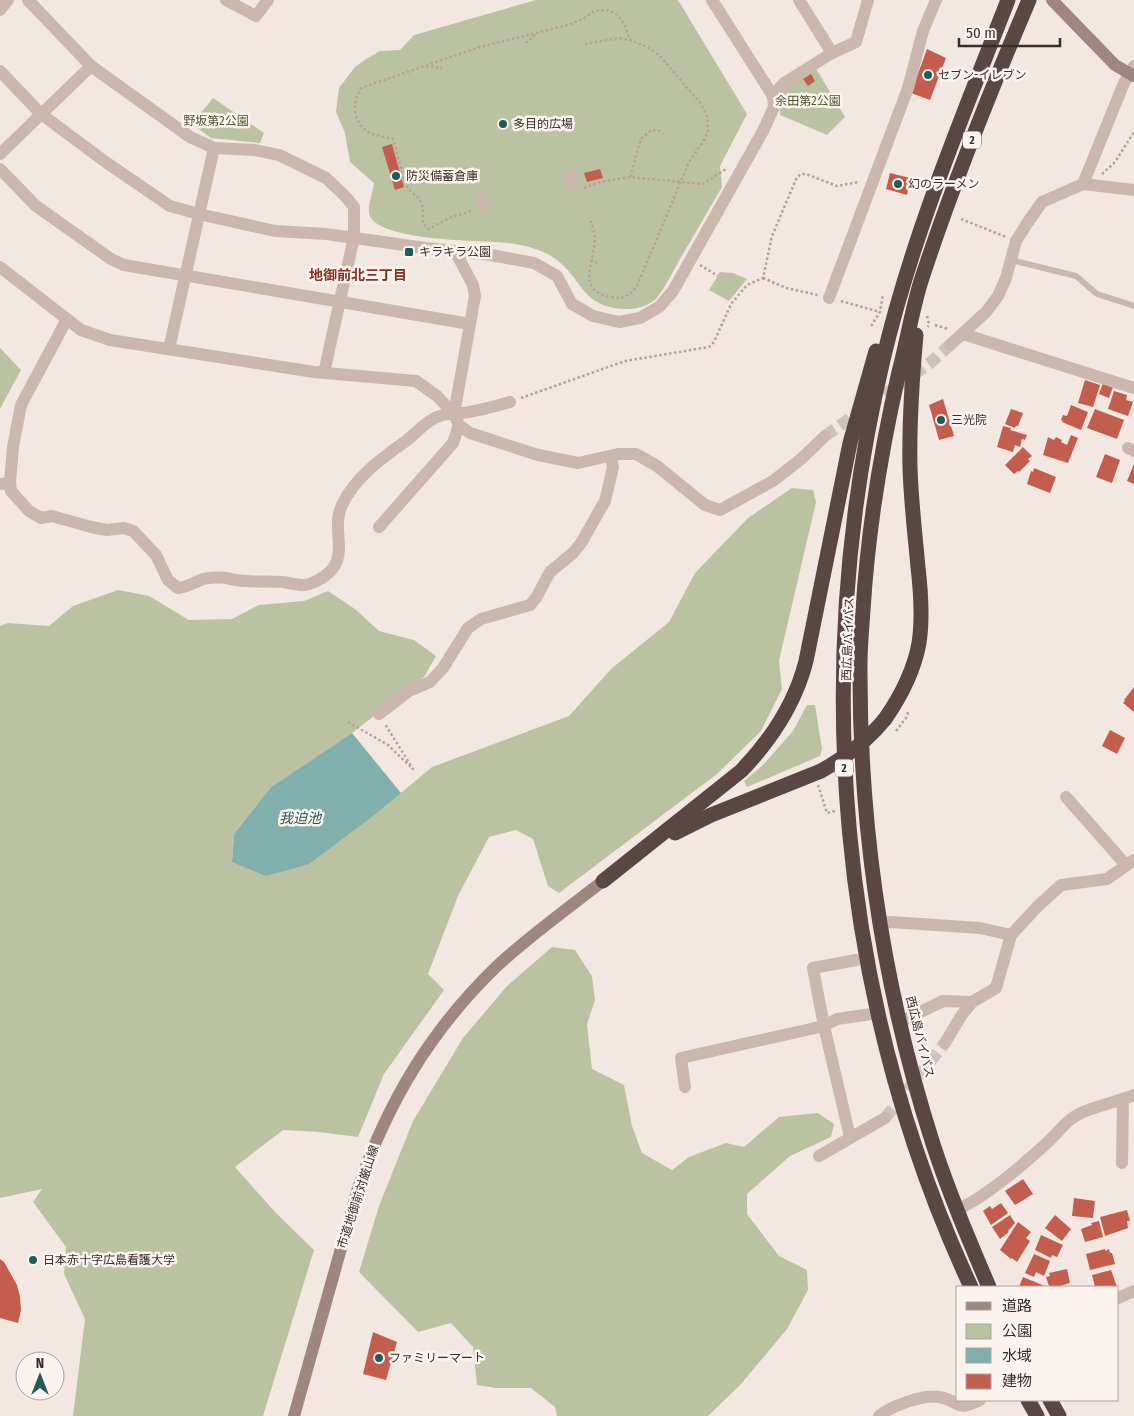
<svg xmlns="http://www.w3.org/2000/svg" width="1134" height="1416" font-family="'Fira Sans Condensed','Noto Sans JP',sans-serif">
  <rect width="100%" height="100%" fill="#f3e8e1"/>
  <g fill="#bbc2a1">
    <path d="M536 0H678L747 114 720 166 722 187C708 211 694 235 680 259 673 271 667 284 659 295 653 304 639 309 629 309 578 309 585 277 551 256 536 247 514 243 497 242 475 241 372 240 369 213 368 204 373 192 374 183L350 162 345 133 336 112 339 88 355 67 366 59 380 51 400 50 414 35Z"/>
    <path d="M815 67 845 117 827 135 780 115 781 89Z"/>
    <path d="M213 98 264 133 260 143 211 138 192 124Z"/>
    <path d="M720 272 733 273 747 279 729 301 709 290Z"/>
    <path d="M0 348 21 370 0 409Z"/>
    <path d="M792 488 813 490 816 502 779 661 782 689 761 731 717 774 559 893 548 886 533 839 516 830 489 837 458 896 428 974 444 990 384 1074 358 1137 319 1132 283 1130 235 1167 275 1212 314 1250 263 1416H73L85 1319 64 1274 66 1247 33 1202 42 1189 0 1198V626L8 623 49 626 73 606 118 590 149 596 189 620 232 619 259 605 304 601 328 591 355 609 379 631 414 640 436 656 424 677 352 733 271 787 234 834 232 862 377 813 432 767 569 716 611 669 669 622 695 573 748 518Z"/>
    <path d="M807 705H815L822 749 820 756 747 787 744 781 763 765 793 731Z"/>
    <path d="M552 947 575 950 592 976 595 1000 587 1024 592 1069 624 1085 632 1126 642 1153 672 1170 689 1157 726 1143 744 1147 779 1117 818 1113 834 1124 831 1137 790 1156 747 1194V1214L779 1256 807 1270 808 1290 787 1329 741 1384 708 1416H557L555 1407 531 1388H496L477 1385 473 1347 451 1323 418 1332 359 1272 379 1206 413 1121 463 1038 507 986Z"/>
  </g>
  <path fill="#80afac" d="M352 733 401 793 377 813 309 864 266 876 232 862 234 834 271 787Z"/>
  <g fill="#c35e4f">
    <path d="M927 49 946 58 930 100 911 93Z"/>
    <path d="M811 74 815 81 808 86 803 79Z"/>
    <path d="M392 144 404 187 395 190 382 147Z"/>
    <path d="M600 169 603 178 587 182 584 173Z"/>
    <path d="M890 173 910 178 907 195 886 189Z"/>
    <path d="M1085 380 1100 385 1093 407 1078 403Z"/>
    <path d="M1103 383 1113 387 1109 398 1099 394Z"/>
    <path d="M1114 391 1127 395 1126 400 1133 402 1128 416 1108 409Z"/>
    <path d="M943 399 954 436 939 440 929 405Z"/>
    <path d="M1071 405 1088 412 1081 430 1062 422 1063 421 1061 420 1063 415 1067 416Z"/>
    <path d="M1011 409 1023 413 1018 426H1016L1015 428 1005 424Z"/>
    <path d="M1095 409 1124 420 1117 439 1087 428Z"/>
    <path d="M1003 426 1011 428 1010 430 1027 435 1025 440 1022 439 1020 447 1015 445 1013 452 997 447Z"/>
    <path d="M1071 435 1078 438 1068 463 1043 455 1048 437 1054 440 1056 437 1062 440 1061 442 1067 445Z"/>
    <path d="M1023 447 1032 456 1028 459 1030 461 1019 472 1018 471 1014 474 1005 465Z"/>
    <path d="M1105 454 1120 460 1112 483 1096 477Z"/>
    <path d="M1134 464V484L1127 481Z"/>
    <path d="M1034 468 1056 477 1050 493 1027 484 1031 471 1033 472Z"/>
    <path d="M1134 687V712L1123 703 1125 701 1124 700Z"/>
    <path d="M1110 730 1125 738 1117 754 1102 746Z"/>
    <path d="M1023 1179 1033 1194 1015 1205 1005 1191Z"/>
    <path d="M1074 1198 1095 1201 1093 1218 1072 1216Z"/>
    <path d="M1001 1203 1008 1213 991 1225 983 1211 990 1206 992 1209Z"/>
    <path d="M1127 1210 1130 1221H1127L1128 1228 1105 1236 1100 1217Z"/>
    <path d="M1010 1215 1015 1223 1008 1231 1009 1232 1000 1239 992 1227Z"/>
    <path d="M1055 1215 1071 1229 1062 1241 1045 1228Z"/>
    <path d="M1099 1221 1103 1237 1085 1242 1081 1229 1092 1225 1091 1223Z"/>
    <path d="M1018 1222 1031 1232 1026 1238 1030 1241 1017 1262 1012 1258 1011 1259 1000 1250Z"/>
    <path d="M1041 1235 1063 1245 1057 1257 1052 1255 1051 1258 1035 1250Z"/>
    <path d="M1105 1249V1251L1109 1249 1110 1253H1112L1115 1264 1090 1270 1086 1254Z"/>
    <path d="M1034 1254 1050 1261 1044 1276 1036 1272 1034 1277 1025 1273Z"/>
    <path d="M0 1259 4 1262 17 1285 20 1297 21 1310 18 1323 0 1318Z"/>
    <path d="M1067 1269 1070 1283 1056 1287 1049 1286 1046 1277 1050 1276 1049 1273Z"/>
    <path d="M1111 1270 1117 1287H1095L1092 1275Z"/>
    <path d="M1023 1277 1047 1287H1019Z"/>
    <path d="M373 1332 397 1342 386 1380 363 1374Z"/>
  </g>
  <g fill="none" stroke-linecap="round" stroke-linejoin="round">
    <g stroke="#cec3bd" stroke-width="12" stroke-dasharray="12 6" stroke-linecap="butt">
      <path d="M825 436 930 363 950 345"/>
      <path d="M885 1118 945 1043"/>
    </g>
    <g stroke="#b7a197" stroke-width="2.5" stroke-dasharray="2.5 2.5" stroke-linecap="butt">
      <path d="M526 43 536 34"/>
      <path d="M585 44 619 38 630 40 647 47 660 56 701 104 707 116 708 131 703 142 689 162 637 286C629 295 624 300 611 297 580 291 590 271 594 248 596 238 594 227 589 218"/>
      <path d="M426 66 442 68"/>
      <path d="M1102 174 1115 162 1134 132"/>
      <path d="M630 177 641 139 651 130 660 131 663 134"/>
      <path d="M584 188 600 182 630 177 703 184 726 169"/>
      <path d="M471 211 449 218 429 229C419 223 425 216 422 205 420 196 413 195 408 188 404 183 396 148 393 139 386 137 377 136 370 133 352 123 352 103 361 88L480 47 568 25 583 19 594 11 607 10 618 15 625 26 630 40"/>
      <path d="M961 219 1006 237"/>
      <path d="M591 260 597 263"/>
      <path d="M700 265 718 276"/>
      <path d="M763 278 786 288 818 295"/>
      <path d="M841 301 880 312"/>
      <path d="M927 316 929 324 928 327"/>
      <path d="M935 325 948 329"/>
      <path d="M871 326 880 312 883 294"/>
      <path d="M521 398 625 361 709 347 714 342 731 304 747 285 763 278 772 236 797 177 801 174H806L837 186 859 182"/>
      <path d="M348 722 388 745 413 769 385 724"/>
      <path d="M896 731 906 718 909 710"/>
      <path d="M818 785 827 813 835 811"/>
    </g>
    <path stroke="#cbb7ad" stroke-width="6" d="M1011 260 1076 276 1097 294 1134 306"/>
    <g stroke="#cbb7ad" stroke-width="12">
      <path d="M28 0 91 66 190 137 214 148 255 150 279 155 326 178 346 197 354 207V237L324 373"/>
      <path d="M226 0 256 16 268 0"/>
      <path d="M712 0 773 96"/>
      <path d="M0 10 8 0"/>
      <path d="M832 53 856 42 868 0"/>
      <path d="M0 71 41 114 107 163 170 206 199 214 275 231 326 234 426 248 491 255 534 263 557 276 572 304 593 316 619 322 640 318 659 307 673 291 763 131 774 107 773 96 784 83 832 53 799 0"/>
      <path d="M0 154 91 66"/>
      <path d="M0 169 36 206 111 259 124 265 470 324"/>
      <path d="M570 175 572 184"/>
      <path d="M1083 184 1134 190"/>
      <path d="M482 199 483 205"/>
      <path d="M0 267 81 330 110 340 314 372 416 381 437 396 454 414 459 425 470 433 538 455 578 463 618 454H636L657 466 705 505 720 510 773 481 801 459 825 436"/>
      <path d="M829 298 908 88 923 31 936 0"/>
      <path d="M963 334 1134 388"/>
      <path d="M950 345 986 312 998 296 1006 278 1016 241 1028 222 1042 202 1083 184 1124 83 1134 66"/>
      <path d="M169 349 214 148"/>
      <path d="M454 414 475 296 473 285 455 251"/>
      <path d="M1128 448 1134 451"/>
      <path d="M10 483 13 447 21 405 67 319"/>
      <path d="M0 484 10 483 11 491 29 511 41 518 52 516 91 527 107 530 124 528 133 531 156 555 168 580 178 588C188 587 194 582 203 579 210 578 219 577 226 578 232 579 238 581 245 581 257 582 270 581 283 582 292 583 303 588 312 583 358 563 328 534 342 505 355 477 382 458 406 441 418 432 427 419 443 415 451 413 461 414 469 412 483 410 496 406 510 402"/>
      <path d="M379 527 453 443 459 425"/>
      <path d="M379 714 409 691 430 682 443 668 468 628 481 619 530 605 536 598 550 572 573 553 581 543 605 501 613 467 611 456"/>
      <path d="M1066 797 1126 865"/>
      <path d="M879 923 891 922 980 928 1011 935"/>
      <path d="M900 1022 943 1001 972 1002"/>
      <path d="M945 1043 961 1016 972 1002 996 988 1011 935 1038 906 1061 885 1107 879 1134 860"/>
      <path d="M685 1087 681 1058 824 1026 813 968 856 960"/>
      <path d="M850 1137 824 1026 837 1019 878 1013"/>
      <path d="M819 1156 885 1118"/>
      <path d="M1122 1163 1123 1099"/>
      <path d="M956 1210C985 1198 1025 1163 1048 1142 1056 1135 1062 1126 1070 1120 1084 1108 1117 1102 1134 1095"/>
      <path d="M1118 1298 1134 1291"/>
      <path d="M879 1416C891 1406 924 1394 939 1397 960 1400 955 1413 980 1400"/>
    </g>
    <g stroke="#9f867e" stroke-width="12">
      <path d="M1052 0 1115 65 1134 76"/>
      <path d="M294 1416 358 1188C388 1102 430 1031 496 967 529 936 567 909 603 881"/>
    </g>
    <g stroke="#5a4743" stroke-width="15">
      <path d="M885 719C901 696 914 671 919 643 923 618 921 593 918 567 915 534 911 501 910 468 909 423 912 379 916 335"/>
      <path d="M675 833 711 815 821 771"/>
      <path d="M603 881 741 771C772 739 795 704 806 661L850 443 876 351"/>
      <path d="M971 1287C837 999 810 667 883 360 912 236 962 118 1008 0"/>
      <path d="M989 1287C969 1240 949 1193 933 1144 883 988 859 826 860 663 860 645 862 627 863 610 868 530 881 450 899 372 907 342 912 310 921 281 952 186 990 92 1029 0"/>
      <path d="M1028 1400 1037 1416"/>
      <path d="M1050 1400 1059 1416"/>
    </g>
    <path stroke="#5a4743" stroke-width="15" d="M821 771C846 757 867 741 885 719"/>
  </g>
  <g fill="#215b58" stroke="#faf3ee" stroke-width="2">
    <circle cx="928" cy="75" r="5"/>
    <circle cx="503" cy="124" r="5"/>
    <circle cx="396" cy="176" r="5"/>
    <circle cx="898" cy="184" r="5"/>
    <rect x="404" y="247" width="10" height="10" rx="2.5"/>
    <circle cx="941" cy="420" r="5"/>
    <circle cx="33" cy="1260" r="5"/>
    <circle cx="379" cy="1358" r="5"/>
  </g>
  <g text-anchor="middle" stroke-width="5" stroke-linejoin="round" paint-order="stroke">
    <g fill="#faf3ee" stroke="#746966" stroke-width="1">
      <rect x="963" y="131.5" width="18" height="17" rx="4"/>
      <rect x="835" y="759.5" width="18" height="17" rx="4"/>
    </g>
    <g font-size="11" font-weight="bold" fill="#3a2e2b">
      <text x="972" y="144">2</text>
      <text x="844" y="772">2</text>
    </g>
    <g font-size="12" fill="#3a2e2b" stroke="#faf3ee" text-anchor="start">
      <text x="938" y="79">セブン-イレブン</text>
      <text x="513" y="128">多目的広場</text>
      <text x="406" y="180">防災備蓄倉庫</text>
      <text x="908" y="188">幻のラーメン</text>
      <text x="419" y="256">キラキラ公園</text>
      <text x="951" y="424">三光院</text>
      <text x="43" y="1264">日本赤十字広島看護大学</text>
      <text x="389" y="1362">ファミリーマート</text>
    </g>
    <g font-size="12" fill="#4d572f" stroke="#faf3ee">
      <text x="808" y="105">余田第2公園</text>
      <text x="216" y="125">野坂第2公園</text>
    </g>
    <g font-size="12" fill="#3a2e2b" stroke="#faf3ee">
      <text transform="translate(848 639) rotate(-88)" y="4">西広島バイパス</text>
      <text transform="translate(920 1037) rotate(76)" y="4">西広島バイパス</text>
      <text transform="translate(358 1197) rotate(-72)" y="4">市道地御前対厳山線</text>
    </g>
    <g font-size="14" font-weight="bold" fill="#873226" stroke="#faf3ee">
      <text x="358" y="280">地御前北三丁目</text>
    </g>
    <g font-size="14" font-style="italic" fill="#215b58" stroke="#faf3ee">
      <text x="300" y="823">我迫池</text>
    </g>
  </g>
  <rect x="956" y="1286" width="162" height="115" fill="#faf3ee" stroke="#ada4a0"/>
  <rect x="966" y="1302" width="25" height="8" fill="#9f867e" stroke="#ada4a0"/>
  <text x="1002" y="1311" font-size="15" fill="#3a2e2b">道路</text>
  <rect x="966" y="1324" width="25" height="15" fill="#bbc2a1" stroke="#ada4a0"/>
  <text x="1002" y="1336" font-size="15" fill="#3a2e2b">公園</text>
  <rect x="966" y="1348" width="25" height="15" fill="#80afac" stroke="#ada4a0"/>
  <text x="1002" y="1361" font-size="15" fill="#3a2e2b">水域</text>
  <rect x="966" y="1374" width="25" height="15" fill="#c35e4f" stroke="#ada4a0"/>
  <text x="1002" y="1386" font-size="15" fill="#3a2e2b">建物</text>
  <g transform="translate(40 1376)"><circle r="24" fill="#faf3ee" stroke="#ada4a0"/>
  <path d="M0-4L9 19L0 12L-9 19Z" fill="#215b58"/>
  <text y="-8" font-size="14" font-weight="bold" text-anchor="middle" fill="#3a2e2b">N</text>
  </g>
  <path d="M959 38v8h101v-8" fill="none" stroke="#3a2e2b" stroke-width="2.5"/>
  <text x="966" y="38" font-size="15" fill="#3a2e2b" stroke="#faf3ee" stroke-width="4" paint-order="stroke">50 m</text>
</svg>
